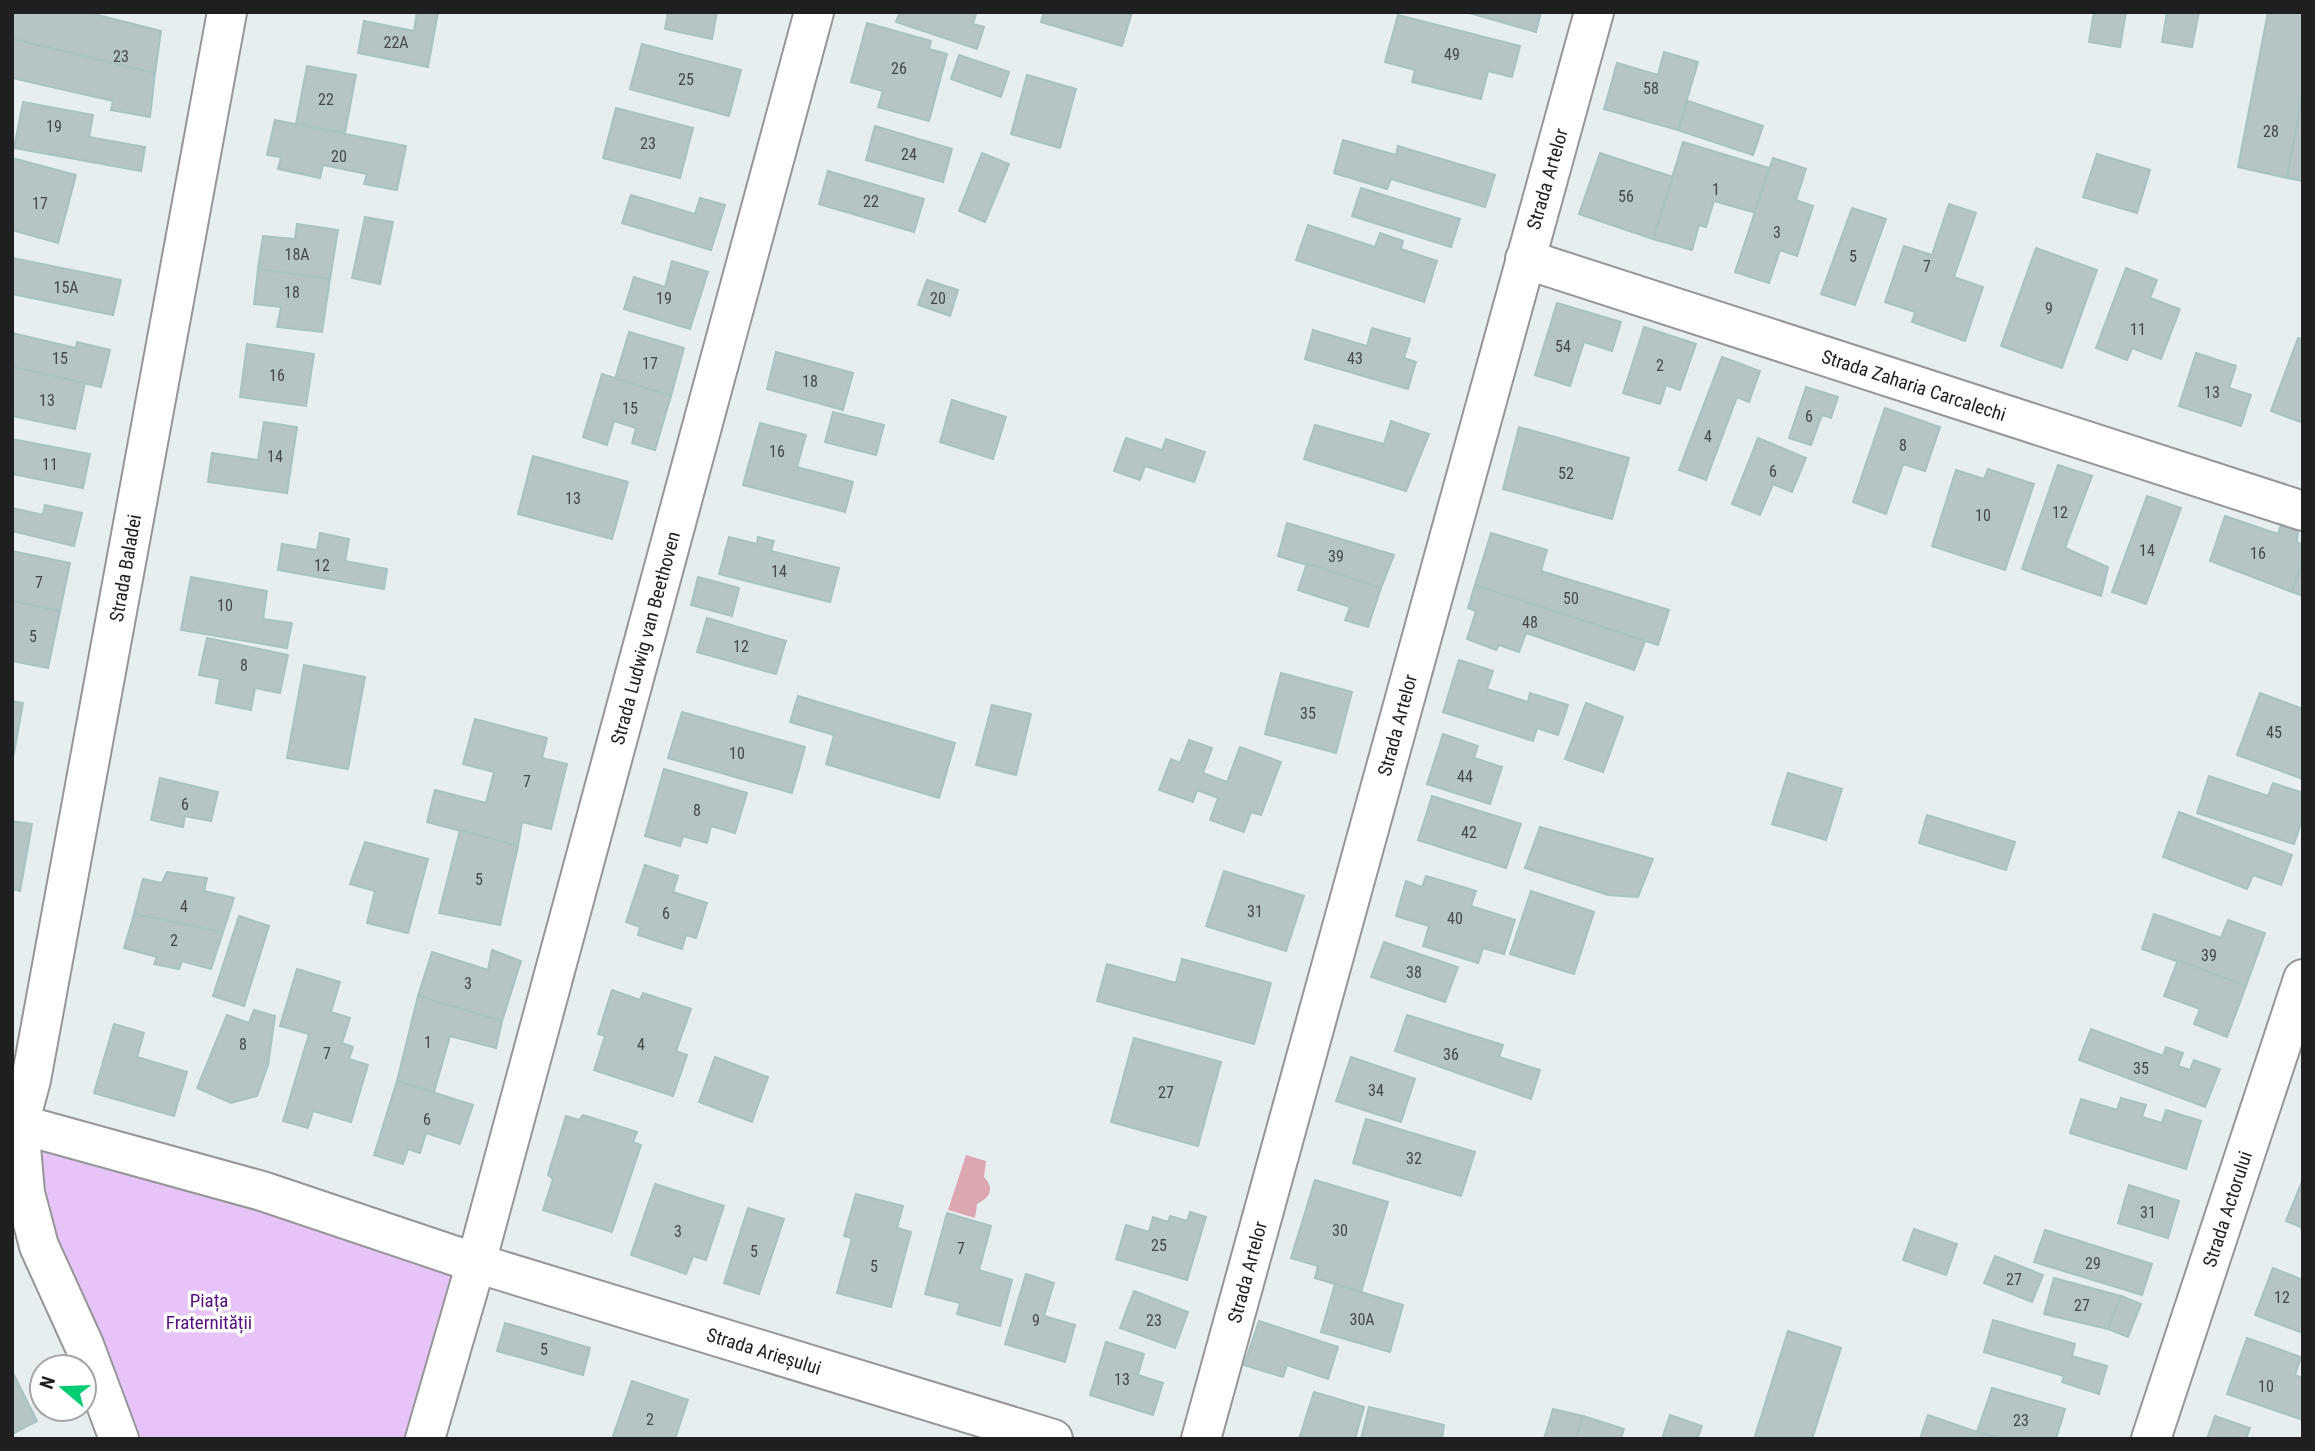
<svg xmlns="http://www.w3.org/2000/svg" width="2315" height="1451" font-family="'Roboto Condensed',sans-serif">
  <rect width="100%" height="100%" fill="#e6eef0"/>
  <path fill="#e6c4f9" d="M19 1124 476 1263 425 1439H119Z"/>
  <path fill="#dda7b2" d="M966 1155 986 1161 984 1177C995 1188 990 1198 977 1204L975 1218 948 1210Z"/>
  <g fill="#b5c5c5" stroke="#a8c2c2" stroke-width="2">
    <path d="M12 12H86L161 31 155 73 12 39Z"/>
    <path d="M417 12H438L428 67 358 53 364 21 414 31Z"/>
    <path d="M668 12H717L712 39 665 29Z"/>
    <path d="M900 12H972L976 14 973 24 984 27 977 49 896 22Z"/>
    <path d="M1044 12H1132L1122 46 1041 22Z"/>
    <path d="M1466 12H1541L1536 32Z"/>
    <path d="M2094 12H2126L2120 47 2089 42Z"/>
    <path d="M2167 12H2199L2192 47 2162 42Z"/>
    <path d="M2268 12H2303V94L2287 178 2238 167Z"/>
    <path d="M1398 15 1520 46 1512 77 1488 71 1481 99 1412 82 1415 70 1385 62Z"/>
    <path d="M867 23 931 41 929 49 947 54 929 121 878 107 883 91 851 82Z"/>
    <path d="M12 39 155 73 150 117 111 110 113 101 12 78Z"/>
    <path d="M642 44 741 70 729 116 630 89Z"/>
    <path d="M1664 52 1698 62 1678 130 1604 109 1617 63 1658 75Z"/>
    <path d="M959 55 1009 72 1001 97 951 79Z"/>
    <path d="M307 66 356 75 345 133 296 124Z"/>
    <path d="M1027 75 1076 89 1060 148 1011 134Z"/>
    <path d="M2303 94V181L2287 178Z"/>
    <path d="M1688 101 1763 126 1753 155 1678 130Z"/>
    <path d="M23 102 93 115 89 137 145 147 141 171 14 148Z"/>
    <path d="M616 108 693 128 680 178 603 158Z"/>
    <path d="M275 120 406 146 397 190 364 184 367 174 323 165 320 178 278 169 281 157 267 155Z"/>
    <path d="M875 126 952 149 943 182 866 160Z"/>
    <path d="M1343 140 1396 155 1398 146 1495 175 1485 207 1391 179 1387 189 1334 173Z"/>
    <path d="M1683 142 1769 168 1756 213 1714 201 1706 227 1699 225 1692 250 1653 239Z"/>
    <path d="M982 153 1009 164 985 222 959 211Z"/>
    <path d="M1600 153 1673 177 1653 239 1579 214Z"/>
    <path d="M2097 154 2150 170 2137 213 2083 197Z"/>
    <path d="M12 158 76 175 58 243 12 230Z"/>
    <path d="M1773 158 1806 169 1796 200 1813 206 1797 256 1780 250 1769 283 1735 272Z"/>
    <path d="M828 171 924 199 914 232 819 204Z"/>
    <path d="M1361 188 1460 219 1451 247 1352 216Z"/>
    <path d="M631 195 695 214 700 198 725 205 711 250 622 223Z"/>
    <path d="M1949 204 1976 213 1954 277 1983 287 1965 341 1912 322 1915 312 1885 302 1904 246 1932 255Z"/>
    <path d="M1852 208 1886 219 1855 305 1821 294Z"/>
    <path d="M365 217 393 222 380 284 352 278Z"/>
    <path d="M297 224 338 230 330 279 258 269 263 236 295 239Z"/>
    <path d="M1308 225 1375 247 1380 233 1403 241 1401 249 1437 261 1424 302 1296 260Z"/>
    <path d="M2036 248 2097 270 2062 368 2001 346Z"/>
    <path d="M12 258 121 280 113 315 12 294Z"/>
    <path d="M672 261 708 272 690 329 624 309 634 277 665 287Z"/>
    <path d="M2126 268 2157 280 2150 298 2180 309 2161 359 2132 348 2127 360 2096 348Z"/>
    <path d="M258 269 330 279 322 332 277 327 281 307 254 304Z"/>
    <path d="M927 280 958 290 950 316 918 305Z"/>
    <path d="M1557 303 1621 322 1612 351 1584 342 1570 386 1535 375Z"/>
    <path d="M1644 327 1696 344 1680 390 1666 385 1660 404 1623 393Z"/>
    <path d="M1372 328 1410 339 1404 358 1416 362 1408 389 1305 359 1313 330 1367 346Z"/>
    <path d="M629 332 684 348 671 396 615 379Z"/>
    <path d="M12 333 76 348 77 342 110 350 101 387 12 367Z"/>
    <path d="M2298 338 2303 339V423L2271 411Z"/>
    <path d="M247 344 314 354 306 406 240 397Z"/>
    <path d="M776 352 853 373 843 410 767 389Z"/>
    <path d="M2196 353 2236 366 2229 388 2251 395 2241 426 2179 406Z"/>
    <path d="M1722 357 1760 371 1749 402 1737 397 1706 480 1679 470Z"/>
    <path d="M12 367 85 383 75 429 12 416Z"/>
    <path d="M602 374 671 396 655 450 632 443 636 428 614 421 607 445 583 437Z"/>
    <path d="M1806 387 1838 397 1831 418 1822 415 1811 445 1789 438Z"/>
    <path d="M952 400 1006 417 993 459 940 442Z"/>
    <path d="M1885 408 1940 427 1925 471 1903 464 1886 514 1853 502Z"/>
    <path d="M833 412 884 425 876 455 825 442Z"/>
    <path d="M1391 421 1429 434 1406 491 1304 459 1315 425 1384 444Z"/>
    <path d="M264 422 297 427 287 493 208 482 212 453 258 460Z"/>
    <path d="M760 423 806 435 797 467 853 482 845 512 743 485Z"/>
    <path d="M1519 427 1629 458 1612 519 1503 489Z"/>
    <path d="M1126 438 1162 450 1166 439 1205 452 1194 482 1145 466 1140 480 1114 471Z"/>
    <path d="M1758 438 1806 458 1792 492 1773 484 1760 515 1732 504Z"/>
    <path d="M12 439 90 454 83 488 12 474Z"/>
    <path d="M533 456 628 482 612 539 518 514Z"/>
    <path d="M2058 465 2092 476 2065 548 2108 567 2101 596 2022 569Z"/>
    <path d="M1988 469 2034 484 2005 570 1932 546 1956 470 1984 479Z"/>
    <path d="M2147 496 2181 508 2146 604 2112 592Z"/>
    <path d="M45 505 82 513 74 546 12 531V508L43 515Z"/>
    <path d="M2225 516 2278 534 2281 525 2298 530 2297 542 2303 545V562L2292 592 2210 561Z"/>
    <path d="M1287 523 1394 555 1381 588 1278 556Z"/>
    <path d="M320 533 349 539 345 561 387 569 384 589 278 570 282 544 317 550Z"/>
    <path d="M1491 533 1547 550 1541 571 1669 610 1658 645 1475 585Z"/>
    <path d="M729 537 757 544 758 537 774 541 771 551 839 568 830 602 719 574Z"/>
    <path d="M12 551 70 563 60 611 12 601Z"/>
    <path d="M2303 562V596L2292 592Z"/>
    <path d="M1307 563 1381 588 1368 627 1345 620 1350 607 1298 590Z"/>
    <path d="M191 577 267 591 263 619 292 623 287 648 181 630Z"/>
    <path d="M698 577 739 588 732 616 691 605Z"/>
    <path d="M1475 585 1645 641 1634 670 1526 633 1519 652 1499 645 1496 650 1467 639 1476 611 1468 608Z"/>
    <path d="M12 601 60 611 48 668 12 661Z"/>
    <path d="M707 618 786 641 776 674 697 652Z"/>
    <path d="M207 638 288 655 280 693 255 688 251 710 216 703 220 679 199 675Z"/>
    <path d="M1459 660 1493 671 1487 689 1528 702 1530 693 1568 705 1558 735 1537 728 1533 741 1443 712Z"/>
    <path d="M304 665 365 677 348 769 287 758Z"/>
    <path d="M1281 673 1352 692 1336 753 1265 734Z"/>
    <path d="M2260 693 2303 709V779L2237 755Z"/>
    <path d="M798 696 955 743 939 798 826 764 834 735 790 722Z"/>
    <path d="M12 701 23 703 12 763Z"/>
    <path d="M1586 703 1623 717 1603 772 1565 759Z"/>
    <path d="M992 705 1031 714 1016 775 976 765Z"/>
    <path d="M682 712 805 747 792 793 668 758Z"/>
    <path d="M475 719 547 738 542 758 567 764 551 829 522 822 518 846 427 822 435 790 486 803 494 772 463 764Z"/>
    <path d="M1443 734 1478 746 1474 758 1502 767 1490 804 1427 784Z"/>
    <path d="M1189 740 1212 748 1203 773 1227 782 1240 747 1281 762 1261 815 1251 812 1244 832 1210 820 1218 798 1197 790 1193 802 1159 790 1171 759 1180 763Z"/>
    <path d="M664 769 747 793 735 833 711 826 707 843 683 836 680 846 645 836Z"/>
    <path d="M1788 773 1842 789 1826 840 1772 824Z"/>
    <path d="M2209 776 2268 796 2273 783 2303 793V817L2294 844 2197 813Z"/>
    <path d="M160 778 218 792 211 821 185 816 183 827 151 820Z"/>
    <path d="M1432 796 1521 824 1506 868 1418 840Z"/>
    <path d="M2179 812 2292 855 2281 885 2253 875 2247 889 2163 857Z"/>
    <path d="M1927 815 2015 842 2006 870 1919 843Z"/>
    <path d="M12 821 32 824 20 891 12 889Z"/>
    <path d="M1540 827 1653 859 1638 897 1608 895 1525 868Z"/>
    <path d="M460 830 518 846 500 925 439 913Z"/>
    <path d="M365 842 428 859 408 933 367 923 375 891 350 884Z"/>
    <path d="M645 865 678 876 673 892 707 903 696 938 686 935 682 949 638 935 640 927 626 922Z"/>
    <path d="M1224 871 1304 896 1286 951 1206 926Z"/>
    <path d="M167 872 207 878 204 891 234 898 223 932 134 914 143 879 162 883Z"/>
    <path d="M1426 876 1476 891 1471 906 1515 920 1504 954 1483 948 1478 963 1423 946 1429 926 1396 916 1406 881 1422 887Z"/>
    <path d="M1531 891 1594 912 1574 974 1510 954Z"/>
    <path d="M134 914 223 932 211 969 182 961 179 969 154 964 157 957 124 948Z"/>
    <path d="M2154 914 2221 938 2228 920 2265 933 2246 986 2142 949Z"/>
    <path d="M239 916 269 926 244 1006 213 996Z"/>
    <path d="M1384 942 1458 967 1445 1002 1371 977Z"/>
    <path d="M492 950 521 961 502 1021 418 996 432 952 488 970Z"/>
    <path d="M1182 959 1271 983 1254 1044 1097 1001 1107 964 1176 983Z"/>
    <path d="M2178 960 2246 986 2227 1037 2194 1024 2200 1009 2164 996Z"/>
    <path d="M297 969 340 982 331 1012 350 1018 342 1043 353 1047 349 1059 368 1065 351 1122 313 1111 308 1128 283 1121 309 1034 280 1026Z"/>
    <path d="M612 990 640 1000 643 993 691 1009 676 1051 687 1055 673 1096 594 1070 605 1036 598 1034Z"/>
    <path d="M418 996 502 1021 496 1048 450 1036 434 1092 397 1081Z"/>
    <path d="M254 1010 275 1016 268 1065 257 1096 231 1103 197 1088 227 1015 249 1023Z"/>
    <path d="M1407 1015 1503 1045 1499 1057 1540 1070 1531 1099 1395 1051Z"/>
    <path d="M114 1024 144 1033 137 1057 187 1072 174 1116 94 1093Z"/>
    <path d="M2091 1029 2163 1056 2166 1047 2183 1053 2178 1066 2190 1070 2194 1060 2220 1069 2205 1107 2079 1060Z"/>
    <path d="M1134 1038 1221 1062 1198 1146 1111 1122Z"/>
    <path d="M715 1057 768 1077 752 1122 699 1102Z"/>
    <path d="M1351 1057 1415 1079 1401 1122 1336 1101Z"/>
    <path d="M397 1081 473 1105 460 1144 426 1133 420 1153 408 1149 403 1164 374 1155Z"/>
    <path d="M2121 1098 2146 1105 2142 1117 2162 1123 2166 1110 2201 1121 2186 1169 2070 1133 2081 1099 2117 1110Z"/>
    <path d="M583 1115 637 1132 633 1142 641 1145 612 1232 543 1210 553 1179 548 1175 566 1116 579 1120Z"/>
    <path d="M1366 1119 1475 1152 1461 1196 1353 1163Z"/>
    <path d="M2303 1179V1228L2286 1221Z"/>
    <path d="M1315 1180 1388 1202 1361 1292 1315 1278 1318 1266 1291 1258Z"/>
    <path d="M655 1184 724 1206 706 1260 693 1256 686 1274 631 1255Z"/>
    <path d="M2129 1185 2179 1201 2168 1238 2118 1223Z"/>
    <path d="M856 1194 903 1206 897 1228 911 1232 891 1307 837 1293 852 1238 844 1236Z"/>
    <path d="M748 1208 784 1219 759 1294 724 1283Z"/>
    <path d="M1190 1212 1206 1217 1187 1280 1116 1259 1126 1225 1149 1232 1153 1217 1168 1222 1170 1216 1187 1221Z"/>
    <path d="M947 1213 991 1226 979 1270 1012 1280 1000 1326 957 1314 960 1303 925 1294Z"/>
    <path d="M1914 1229 1957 1244 1946 1275 1903 1260Z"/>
    <path d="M2045 1230 2152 1264 2142 1295 2034 1262Z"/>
    <path d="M1995 1256 2043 1275 2032 1302 1984 1283Z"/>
    <path d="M2273 1268 2303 1280V1333L2255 1315Z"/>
    <path d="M1026 1274 1054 1283 1044 1316 1075 1325 1065 1362 1005 1344Z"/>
    <path d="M2054 1278 2121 1296 2108 1329 2044 1314Z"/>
    <path d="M1335 1284 1403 1305 1390 1352 1321 1332Z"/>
    <path d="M1134 1291 1188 1312 1175 1348 1120 1328Z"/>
    <path d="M2121 1296 2141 1304 2128 1337 2108 1329Z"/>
    <path d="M1993 1320 2075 1344 2072 1356 2107 1366 2099 1394 2062 1382 2064 1376 1984 1352Z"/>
    <path d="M1259 1321 1338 1347 1328 1379 1287 1365 1283 1377 1244 1365Z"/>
    <path d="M505 1323 590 1348 583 1375 497 1351Z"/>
    <path d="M1788 1331 1841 1348 1812 1439H1754Z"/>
    <path d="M2247 1338 2301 1357 2295 1375 2303 1378V1420L2227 1394Z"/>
    <path d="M1106 1342 1144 1354 1138 1375 1163 1383 1153 1415 1090 1395Z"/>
    <path d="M12 1371 37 1421 12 1434Z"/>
    <path d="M632 1381 688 1400 675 1439H612Z"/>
    <path d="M1992 1388 2065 1409 2056 1439H2000L1977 1432Z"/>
    <path d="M1314 1392 1364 1407 1355 1439H1299Z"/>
    <path d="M1369 1407 1444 1425 1442 1439H1361Z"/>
    <path d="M1553 1409 1583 1416 1576 1439H1544Z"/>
    <path d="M1670 1415 1702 1426 1697 1439H1662Z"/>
    <path d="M1928 1415 1977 1432 2000 1439H1920Z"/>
    <path d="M1583 1416 1624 1429 1621 1439H1576Z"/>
    <path d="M2215 1416 2250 1428 2246 1439H2207Z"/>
  </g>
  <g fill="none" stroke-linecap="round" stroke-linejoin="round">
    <defs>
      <g id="street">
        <path d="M1525 259 2303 511"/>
        <path d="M12 1122 262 1191 476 1263 1053 1439"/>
        <path d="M119 1439 84 1345 39 1246 25 1193 19 1124 31 1080 227 12"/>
        <path d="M425 1439 476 1263 814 12"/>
        <path d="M1201 1439 1594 12"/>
        <path d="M2151 1439 2303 979"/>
      </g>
    </defs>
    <use href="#street" stroke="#969696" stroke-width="42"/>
    <use href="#street" stroke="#fff" stroke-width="38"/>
  </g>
  <g text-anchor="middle" stroke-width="7" stroke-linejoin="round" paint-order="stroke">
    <g font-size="16" fill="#444848">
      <text x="396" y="48">22A</text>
      <text x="1452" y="60">49</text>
      <text x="121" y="62">23</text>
      <text x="899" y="74">26</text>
      <text x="686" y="85">25</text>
      <text x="1651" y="94">58</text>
      <text x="326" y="105">22</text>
      <text x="54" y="132">19</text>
      <text x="2271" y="137">28</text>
      <text x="648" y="149">23</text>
      <text x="909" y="160">24</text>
      <text x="339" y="162">20</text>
      <text x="1716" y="195">1</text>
      <text x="1626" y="202">56</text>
      <text x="871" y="207">22</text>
      <text x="40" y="209">17</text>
      <text x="1777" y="238">3</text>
      <text x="297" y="260">18A</text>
      <text x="1853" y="262">5</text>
      <text x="1927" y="272">7</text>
      <text x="66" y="293">15A</text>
      <text x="292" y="298">18</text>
      <text x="664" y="304">19</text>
      <text x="938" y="304">20</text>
      <text x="2049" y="314">9</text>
      <text x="2138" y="335">11</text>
      <text x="1563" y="352">54</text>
      <text x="60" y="364">15</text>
      <text x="1355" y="364">43</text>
      <text x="650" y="369">17</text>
      <text x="1660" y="371">2</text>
      <text x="277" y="381">16</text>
      <text x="810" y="387">18</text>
      <text x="2212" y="398">13</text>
      <text x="47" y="406">13</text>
      <text x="630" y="414">15</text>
      <text x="1809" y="422">6</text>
      <text x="1708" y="442">4</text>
      <text x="1903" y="451">8</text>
      <text x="777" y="457">16</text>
      <text x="275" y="462">14</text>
      <text x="50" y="470">11</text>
      <text x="1773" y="477">6</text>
      <text x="1566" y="479">52</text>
      <text x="573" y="504">13</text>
      <text x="2060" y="518">12</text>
      <text x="1983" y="521">10</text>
      <text x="2147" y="556">14</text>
      <text x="2258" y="559">16</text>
      <text x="1336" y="562">39</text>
      <text x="322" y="571">12</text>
      <text x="779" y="577">14</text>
      <text x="39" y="588">7</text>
      <text x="1571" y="604">50</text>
      <text x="225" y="611">10</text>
      <text x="1530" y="628">48</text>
      <text x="33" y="642">5</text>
      <text x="741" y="652">12</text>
      <text x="244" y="671">8</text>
      <text x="1308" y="719">35</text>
      <text x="2274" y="738">45</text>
      <text x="737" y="759">10</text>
      <text x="1465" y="782">44</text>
      <text x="527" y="787">7</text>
      <text x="185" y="810">6</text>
      <text x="697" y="816">8</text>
      <text x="1469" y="838">42</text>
      <text x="479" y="885">5</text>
      <text x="184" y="912">4</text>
      <text x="1255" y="917">31</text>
      <text x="666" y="919">6</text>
      <text x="1455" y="924">40</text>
      <text x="174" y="946">2</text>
      <text x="2209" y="961">39</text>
      <text x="1414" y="978">38</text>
      <text x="468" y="989">3</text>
      <text x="428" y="1048">1</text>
      <text x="243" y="1050">8</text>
      <text x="641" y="1050">4</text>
      <text x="327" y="1059">7</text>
      <text x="1451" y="1060">36</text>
      <text x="2141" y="1074">35</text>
      <text x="1376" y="1096">34</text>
      <text x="1166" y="1098">27</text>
      <text x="427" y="1125">6</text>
      <text x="1414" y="1164">32</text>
      <text x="2148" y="1218">31</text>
      <text x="1340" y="1236">30</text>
      <text x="678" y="1237">3</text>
      <text x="1159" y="1251">25</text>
      <text x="961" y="1254">7</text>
      <text x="754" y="1257">5</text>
      <text x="2093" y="1269">29</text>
      <text x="874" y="1272">5</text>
      <text x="2014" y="1285">27</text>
      <text x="2282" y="1303">12</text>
      <text x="2082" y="1311">27</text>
      <text x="1362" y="1325">30A</text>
      <text x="1036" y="1326">9</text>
      <text x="1154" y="1326">23</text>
      <text x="544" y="1355">5</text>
      <text x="1122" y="1385">13</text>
      <text x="2266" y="1392">10</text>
      <text x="650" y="1425">2</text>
      <text x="2021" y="1426">23</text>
    </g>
    <g font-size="19" fill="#1f1f1f" stroke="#fff">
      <text transform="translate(1547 179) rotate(-74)" y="7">Strada Artelor</text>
      <text transform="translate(1914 385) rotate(18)" y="7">Strada Zaharia Carcalechi</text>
      <text transform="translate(125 568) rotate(-80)" y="7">Strada Baladei</text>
      <text transform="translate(645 638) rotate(-75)" y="7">Strada Ludwig van Beethoven</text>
      <text transform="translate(1397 725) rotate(-75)" y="7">Strada Artelor</text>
      <text transform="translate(2227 1209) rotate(-72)" y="7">Strada Actorului</text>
      <text transform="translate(1247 1272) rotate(-75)" y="7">Strada Artelor</text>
      <text transform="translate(764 1351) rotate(17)" y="7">Strada Arieșului</text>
    </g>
    <g font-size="19" fill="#560d7e" stroke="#fff">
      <text x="209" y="1307">Piața<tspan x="209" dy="22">Fraternității</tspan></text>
    </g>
  </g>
  <rect width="2315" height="1451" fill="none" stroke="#1f1f1f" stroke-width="28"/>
  <g transform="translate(63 1388) rotate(289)"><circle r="33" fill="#ffffff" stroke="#a5a5a5" stroke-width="2"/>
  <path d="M0-5L12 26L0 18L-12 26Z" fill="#02cd75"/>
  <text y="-10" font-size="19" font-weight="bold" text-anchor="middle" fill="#1f1f1f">N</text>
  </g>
</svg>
